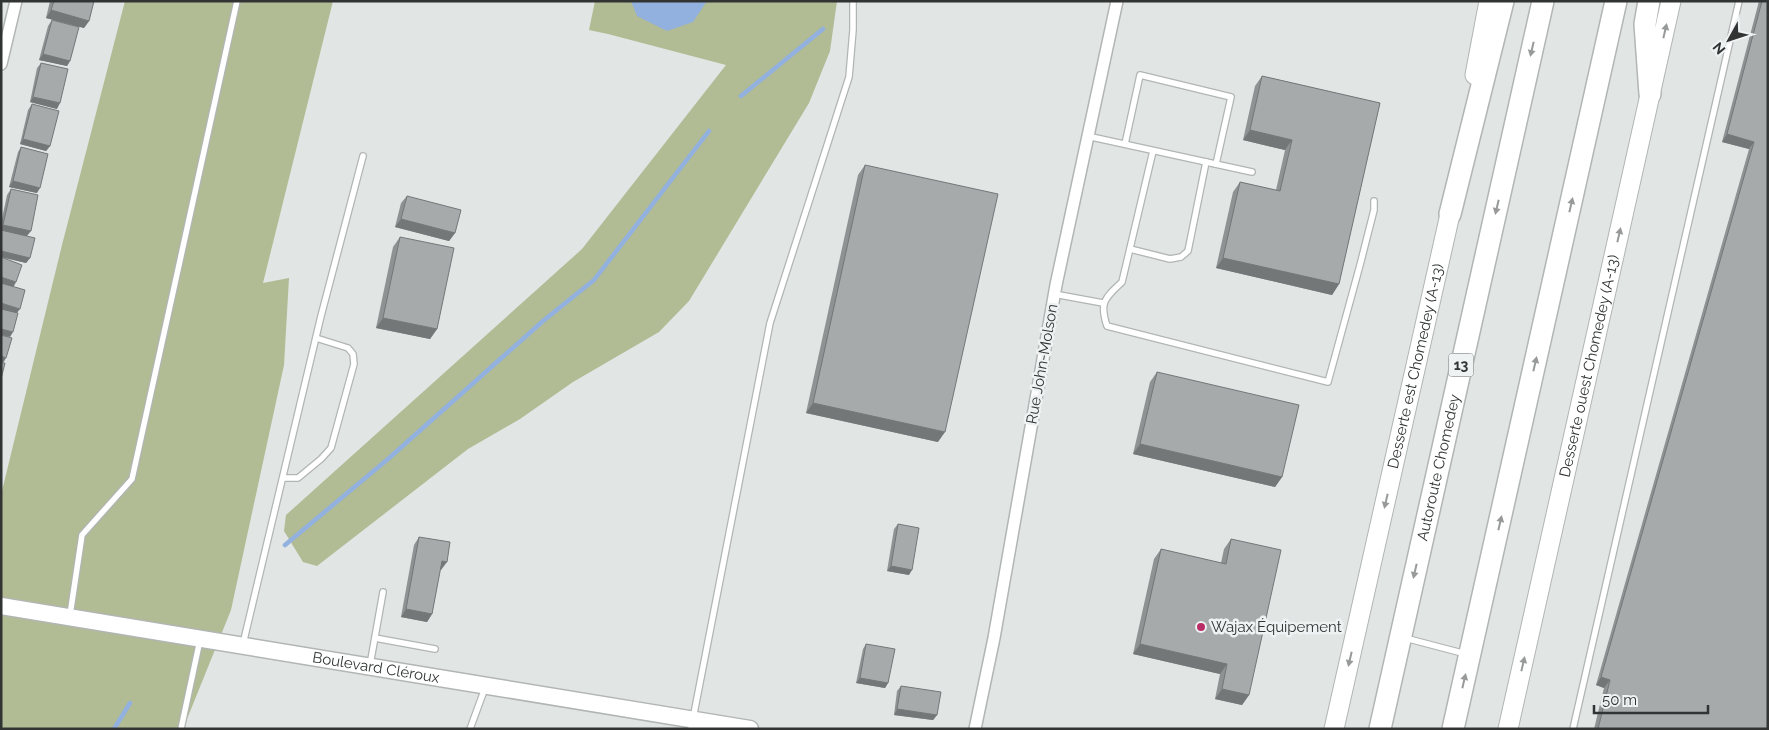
<svg xmlns="http://www.w3.org/2000/svg" width="1769" height="730" font-family="Raleway,sans-serif">
  <rect width="100%" height="100%" fill="#e1e5e4"/>
  <g fill="#b1bb94">
    <path d="M125 1H333L263 283 289 278 284 365 231 610 183 729H1V495L62 245Z"/>
    <path d="M595 1H837L830 51 809 103 689 301 659 332 573 382 520 419 468 449 317 566 303 562 284 531 286 515 582 249 726 65 608 34 589 30Z"/>
  </g>
  <path fill="#92b1df" d="M631 1H707L693 22 667 31 637 16Z"/>
  <g fill="none" stroke-linecap="round" stroke-linejoin="round">
    <g stroke="#92b1df" stroke-width="4.5">
      <path d="M741 96 823 29"/>
      <path d="M285 545 388 459 543 321 594 280 709 131"/>
      <path d="M114 729 130 703"/>
    </g>
    <defs>
      <g id="lane">
        <path d="M1087 136 1252 172"/>
        <path d="M1125 144 1140 75 1231 97 1216 164"/>
        <path d="M1153 151 1122 282C1105 298 1099 302 1107 326L1328 382 1360 265 1374 210V201"/>
        <path d="M1130 249 1170 259 1181 257 1188 251 1206 162"/>
        <path d="M1054 294 1103 303"/>
        <path d="M283 478H298L321 459 331 448 354 364 353 354 348 348 316 338"/>
        <path d="M70 615 82 535 132 479 237 1"/>
        <path d="M375 638 435 649"/>
        <path d="M1405 638 1466 654"/>
        <path d="M243 644 321 316 363 156"/>
        <path d="M370 665 383 592"/>
        <path d="M181 729 200 640"/>
        <path d="M470 729 485 688"/>
        <path d="M691 729 770 323 849 77 853 30V1"/>
        <path d="M1573 729 1739 1"/>
      </g>
      <g id="street">
        <path d="M1 64 16 1"/>
        <path d="M975 729 994 638 1056 285 1117 1"/>
      </g>
      <g id="secondary">
        <path id="s1" d="M1 606 750 729"/>
      </g>
      <g id="primary">
        <path d="M1475 75 1489 1"/>
        <path id="s2" d="M1334 729 1453 201"/>
        <path id="s3" d="M1508 729 1671 1"/>
      </g>
      <g id="highway">
        <path d="M1649 1 1645 24 1650 94"/>
        <path d="M1450 214 1503 1"/>
        <path id="s4" d="M1380 729 1543 1"/>
        <path d="M1453 729 1616 1"/>
      </g>
    </defs>
    <use href="#lane" stroke="#b1b5b4" stroke-width="8"/>
    <use href="#street" stroke="#b1b5b4" stroke-width="14"/>
    <use href="#secondary" stroke="#b1b5b4" stroke-width="19"/>
    <use href="#primary" stroke="#b1b5b4" stroke-width="21"/>
    <use href="#highway" stroke="#b1b5b4" stroke-width="24"/>
    <use href="#lane" stroke="#fff" stroke-width="5.5"/>
    <use href="#street" stroke="#fff" stroke-width="11"/>
    <use href="#secondary" stroke="#fff" stroke-width="16"/>
    <use href="#primary" stroke="#fff" stroke-width="19"/>
    <use href="#highway" stroke="#fff" stroke-width="21"/>
  </g>
  <g fill="#8f9293">
    <path d="M50 1H94L89 21 84 28 46 18Z"/>
    <path d="M1759 1H1768V729H1594L1604 688 1596 685 1749 149 1722 142Z"/>
    <path d="M52 20 70 61 67 66 39 60 48 26Z"/>
    <path d="M41 63 57 109 30 102 37 68Z"/>
    <path d="M1262 76 1380 103 1339 284 1332 295 1216 268 1233 192 1240 182 1276 190 1285 150 1243 140 1255 86Z"/>
    <path d="M32 104 50 146 46 151 20 144 28 110Z"/>
    <path d="M21 147 37 193 9 187 18 152Z"/>
    <path d="M865 165 938 442 806 413 858 175Z"/>
    <path d="M11 189 27 236 8 232 30 258 26 263 1 257V223L7 195Z"/>
    <path d="M407 196 455 233 449 241 395 227 401 203Z"/>
    <path d="M400 237 437 329 430 339 376 328 393 247Z"/>
    <path d="M1157 372 1282 477 1275 487 1133 454 1150 382Z"/>
    <path d="M898 524 909 575 887 571 894 529Z"/>
    <path d="M419 537 441 570H440L432 614 427 622 401 617 414 545Z"/>
    <path d="M1231 539 1249 695 1242 705 1215 699 1220 674 1133 654 1154 559 1161 549 1221 563 1224 549Z"/>
    <path d="M866 644 888 683 885 688 856 683 863 649Z"/>
    <path d="M901 686 937 715 933 720 894 715 897 691Z"/>
  </g>
  <g fill="#747778">
    <path d="M51 10 89 21 84 28 46 18Z"/>
    <path d="M43 54 70 61 67 66 39 60Z"/>
    <path d="M33 97 60 103 57 109 30 102Z"/>
    <path d="M1250 130 1292 140 1285 150 1243 140Z"/>
    <path d="M1727 134 1754 142 1749 149 1722 142Z"/>
    <path d="M23 139 50 146 46 151 20 144Z"/>
    <path d="M13 181 40 188 37 193 9 187Z"/>
    <path d="M401 219 455 233 449 241 395 227Z"/>
    <path d="M3 225 31 231 27 236 1 231V228Z"/>
    <path d="M1 251 30 258 26 263 1 257Z"/>
    <path d="M1223 258 1339 284 1332 295 1216 268Z"/>
    <path d="M1 277 16 282 13 288 1 284Z"/>
    <path d="M1 303 20 309 16 314 1 310Z"/>
    <path d="M383 318 437 329 430 339 376 328Z"/>
    <path d="M1 329 13 332 10 337 1 335Z"/>
    <path d="M1 356 6 358 3 363 1 362Z"/>
    <path d="M813 403 945 432 938 442 806 413Z"/>
    <path d="M1140 444 1282 477 1275 487 1133 454Z"/>
    <path d="M442 561 447 562 441 570 436 569Z"/>
    <path d="M891 566 912 570 909 575 887 571Z"/>
    <path d="M406 609 432 614 427 622 401 617Z"/>
    <path d="M1140 644 1227 664 1220 674 1133 654Z"/>
    <path d="M1601 677 1610 680 1604 688 1596 685Z"/>
    <path d="M860 678 888 683 885 688 856 683Z"/>
    <path d="M1222 689 1249 695 1242 705 1215 699Z"/>
    <path d="M897 709 937 715 933 720 894 715Z"/>
  </g>
  <g fill="#a6aaab" stroke="#747778">
    <path d="M54 1H94L89 21 51 10Z"/>
    <path d="M1762 1H1768V729H1598L1610 680 1601 677 1754 142 1727 134Z"/>
    <path d="M52 20 79 27 70 61 43 54Z"/>
    <path d="M41 63 68 69 60 103 33 97Z"/>
    <path d="M1262 76 1380 103 1339 284 1223 258 1240 182 1280 191 1292 140 1250 130Z"/>
    <path d="M32 104 59 111 50 146 23 139Z"/>
    <path d="M21 147 48 154 40 188 13 181Z"/>
    <path d="M865 165 998 194 945 432 813 403Z"/>
    <path d="M11 189 38 195 31 231 3 225Z"/>
    <path d="M407 196 461 210 455 233 401 219Z"/>
    <path d="M1 230 35 238 30 258 1 251Z"/>
    <path d="M400 237 454 248 437 329 383 318Z"/>
    <path d="M1 257 22 265 16 282 1 277Z"/>
    <path d="M1 283 25 290 20 309 1 303Z"/>
    <path d="M1 309 18 313 13 332 1 329Z"/>
    <path d="M1 335 12 338 6 358 1 356Z"/>
    <path d="M1 363H5L1 379Z"/>
    <path d="M1157 372 1299 405 1282 477 1140 444Z"/>
    <path d="M898 524 919 528 912 570 891 566Z"/>
    <path d="M419 537 450 542 447 562 442 561 432 614 406 609Z"/>
    <path d="M1231 539 1281 550 1249 695 1222 689 1227 664 1140 644 1161 549 1226 564Z"/>
    <path d="M866 644 895 649 888 683 860 678Z"/>
    <path d="M901 686 941 692 937 715 897 709Z"/>
  </g>
  <defs><path id="oneway-solid" d="M-6-.8H1V-3.2L6.5 0L1 3.2V.8H-6Z" transform="scale(1.25)"/></defs>
  <g fill="#989a9a">
    <use href="#oneway-solid" transform="translate(1665 31) rotate(-77)"/>
    <use href="#oneway-solid" transform="translate(1532 49) rotate(103)"/>
    <use href="#oneway-solid" transform="translate(1571 205) rotate(-77)"/>
    <use href="#oneway-solid" transform="translate(1497 207) rotate(103)"/>
    <use href="#oneway-solid" transform="translate(1619 235) rotate(-77)"/>
    <use href="#oneway-solid" transform="translate(1535 364) rotate(-77)"/>
    <use href="#oneway-solid" transform="translate(1386 501) rotate(103)"/>
    <use href="#oneway-solid" transform="translate(1500 523) rotate(-77)"/>
    <use href="#oneway-solid" transform="translate(1415 571) rotate(103)"/>
    <use href="#oneway-solid" transform="translate(1350 659) rotate(103)"/>
    <use href="#oneway-solid" transform="translate(1523 664) rotate(-77)"/>
    <use href="#oneway-solid" transform="translate(1464 681) rotate(-77)"/>
  </g>
  <circle fill="#b92e67" stroke="#eef2f2" stroke-width="2" cx="1201" cy="627" r="5"/>
  <g text-anchor="middle" stroke-width="5" stroke-linejoin="round" paint-order="stroke">
    <rect fill="#eef2f2" stroke="#6a6d6d" stroke-width="1" x="1448.5" y="353.5" width="25" height="23" rx="4"/>
    <g font-size="14" font-weight="bold" fill="#323434">
      <text x="1461" y="370">13</text>
    </g>
    <g font-size="15" fill="#323434" stroke="#eef2f2">
      <text transform="translate(1042 364) rotate(-80)" y="5">Rue John-Molson</text>
      <text dy="5" stroke="none"><textPath href="#s3" startOffset="372">Desserte ouest Chomedey (A-13)</textPath></text>
      <text dy="5" stroke="none"><textPath href="#s2" startOffset="372">Desserte est Chomedey (A-13)</textPath></text>
      <text dy="5" stroke="none"><textPath href="#s4" startOffset="268">Autoroute Chomedey</textPath></text>
      <text dy="5" stroke="none"><textPath href="#s1" startOffset="380">Boulevard Cléroux</textPath></text>
    </g>
    <g font-size="15" fill="#323434" stroke="#eef2f2" text-anchor="start">
      <text x="1211" y="632">Wajax Équipement</text>
    </g>
  </g>
  <rect width="1769" height="730" fill="none" stroke="#323434" stroke-width="5"/>
  <g transform="translate(1729 40) rotate(230)" stroke="#eef2f2" stroke-width="4" paint-order="stroke">
  <path d="M0-4L9 19L0 12L-9 19Z" fill="#323434"/>
  <text y="-8" font-size="14" font-weight="bold" text-anchor="middle" fill="#323434">N</text>
  </g>
  <path d="M1594 705v8h114v-8" fill="none" stroke="#323434" stroke-width="2.5"/>
  <text x="1602" y="705" font-size="15" fill="#323434" stroke="#eef2f2" stroke-width="4" paint-order="stroke">50 m</text>
</svg>
